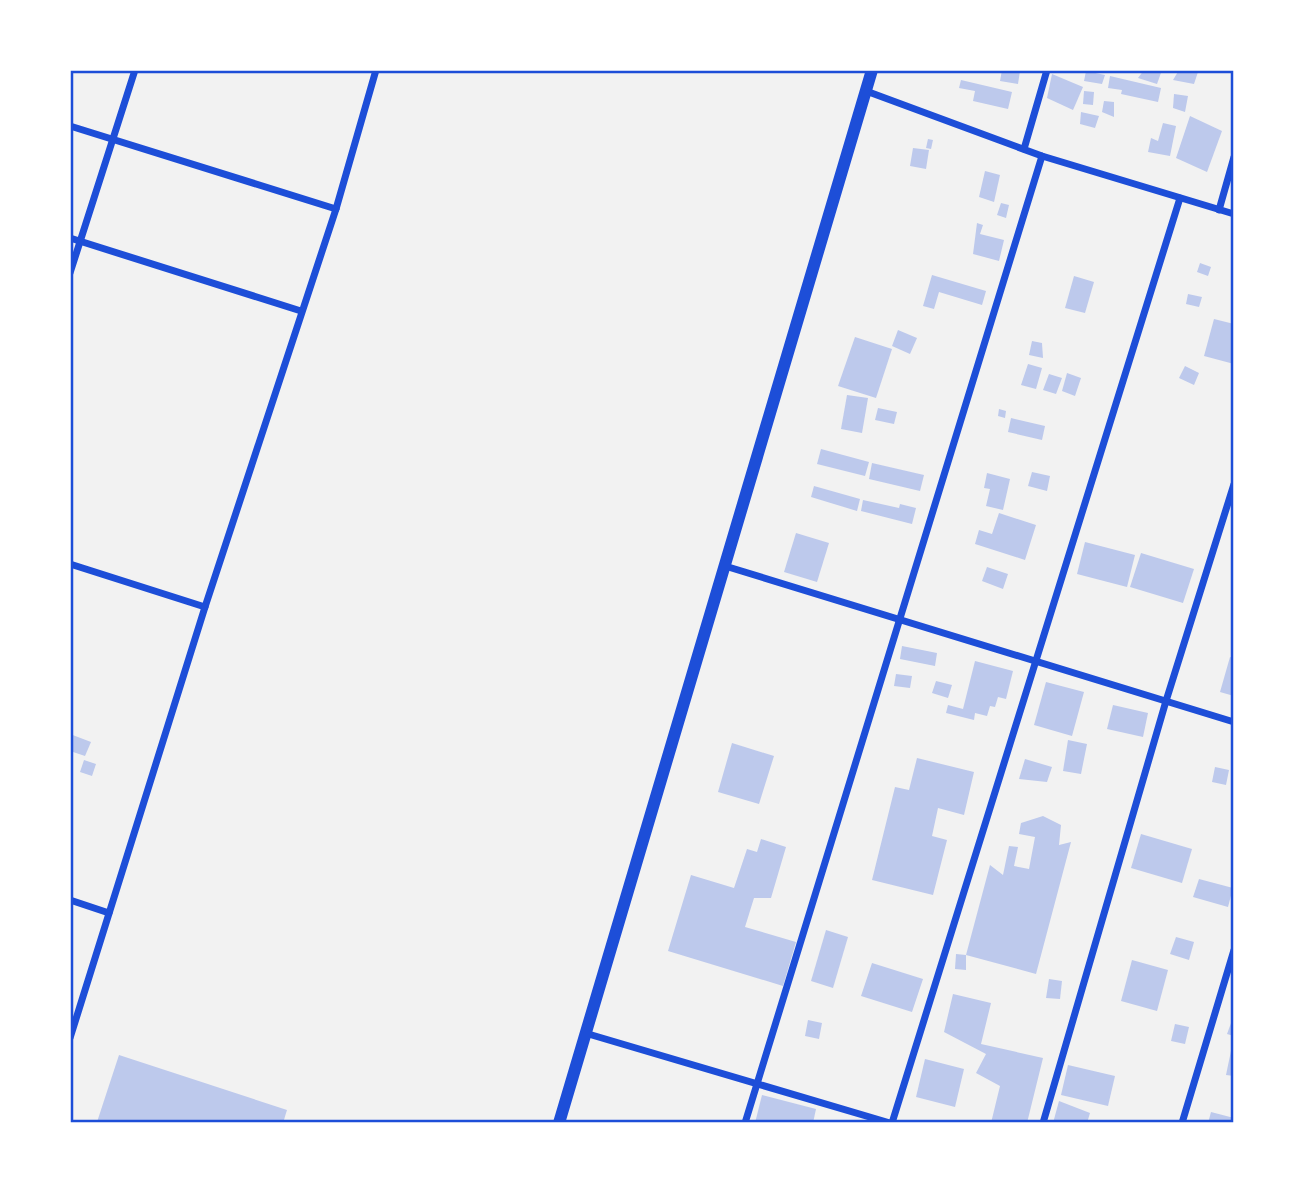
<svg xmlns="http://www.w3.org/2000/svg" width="1304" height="1193" font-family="Inter,sans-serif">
  <rect width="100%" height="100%" fill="#f2f2f2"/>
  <g fill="#bdc9ec">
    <path d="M1002 70 1020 71 1018 84 1000 81Z"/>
    <path d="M1144 70H1162L1157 84 1138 78Z"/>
    <path d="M1179 70 1198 72 1194 84 1173 80Z"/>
    <path d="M1086 71 1105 75 1102 84 1084 81Z"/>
    <path d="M1052 74 1083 87 1073 110 1047 98Z"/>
    <path d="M1110 76 1161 88 1158 102 1121 94 1122 90 1108 88Z"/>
    <path d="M961 80 1012 92 1008 109 973 101 975 91 959 88Z"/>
    <path d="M1084 91 1094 92 1093 105 1083 104Z"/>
    <path d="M1174 94 1188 96 1185 112 1173 108Z"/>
    <path d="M1104 101 1114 102V117L1102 112Z"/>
    <path d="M1081 112 1099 116 1095 128 1080 124Z"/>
    <path d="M1190 116 1222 131 1207 172 1176 158Z"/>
    <path d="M1163 123 1176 126 1170 156 1148 152 1151 138 1158 141Z"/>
    <path d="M928 139 933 140 931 149 926 148Z"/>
    <path d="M913 148 929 150 926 169 910 166Z"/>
    <path d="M985 171 1000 175 994 202 979 197Z"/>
    <path d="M1001 203 1009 205 1006 218 997 215Z"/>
    <path d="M977 223 983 225 980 234 1004 240 999 261 973 254Z"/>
    <path d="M1200 263 1211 267 1208 276 1197 272Z"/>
    <path d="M932 275 986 291 982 305 939 292 934 309 923 306Z"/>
    <path d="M1074 276 1094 282 1085 313 1065 308Z"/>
    <path d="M1188 294 1202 297 1199 307 1186 304Z"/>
    <path d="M1214 319 1234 324V364L1204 356Z"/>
    <path d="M898 330 917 338 910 354 892 346Z"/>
    <path d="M855 337 892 349 876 398 838 386Z"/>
    <path d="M1032 341 1042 343 1043 358 1029 355Z"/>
    <path d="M1028 364 1042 368 1036 389 1021 385Z"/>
    <path d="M1185 366 1199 373 1194 385 1179 378Z"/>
    <path d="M1067 373 1081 378 1075 396 1062 391Z"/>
    <path d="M1049 374 1062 378 1056 394 1043 390Z"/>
    <path d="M847 395 868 398 862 433 841 429Z"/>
    <path d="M878 408 897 412 894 424 875 420Z"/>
    <path d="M999 409 1006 411 1005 418 998 416Z"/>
    <path d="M1011 418 1045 426 1042 440 1008 432Z"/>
    <path d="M821 449 869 462 865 476 817 464Z"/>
    <path d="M872 463 924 475 920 491 869 479Z"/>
    <path d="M1032 472 1050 476 1047 491 1028 486Z"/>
    <path d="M987 473 1010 479 1003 510 986 506 990 489 984 488Z"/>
    <path d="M814 486 860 499 857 511 811 497Z"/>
    <path d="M863 500 899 508 900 504 916 508 912 524 861 511Z"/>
    <path d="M999 513 1036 525 1025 560 975 544 979 530 992 534Z"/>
    <path d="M796 533 829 543 817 582 784 572Z"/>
    <path d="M1085 542 1135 555 1127 587 1077 574Z"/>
    <path d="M1141 553 1194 569 1183 603 1130 587Z"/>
    <path d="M987 567 1008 574 1003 589 982 581Z"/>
    <path d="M902 646 937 653 935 666 900 659Z"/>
    <path d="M1230 657 1234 658V696L1220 692Z"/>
    <path d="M975 661 1013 671 1006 699 998 697 995 707 990 706 987 716 975 713 974 720 946 713 948 705 963 709Z"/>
    <path d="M896 674 912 676 910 688 894 686Z"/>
    <path d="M936 681 952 685 948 698 932 693Z"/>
    <path d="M1046 682 1084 692 1072 736 1034 725Z"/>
    <path d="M1113 705 1148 713 1143 737 1107 729Z"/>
    <path d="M70 734 91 742 85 756 70 751Z"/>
    <path d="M1068 740 1087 744 1081 774 1063 771Z"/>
    <path d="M732 743 774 756 759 804 718 792Z"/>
    <path d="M917 758 974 772 964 815 938 808 932 836 947 840 933 895 872 880 895 787 909 790Z"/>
    <path d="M1025 759 1052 767 1047 782 1019 779Z"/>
    <path d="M84 760 96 764 92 776 80 772Z"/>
    <path d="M1215 767 1229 770 1226 785 1212 782Z"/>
    <path d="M1043 816 1061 825 1059 845 1071 842 1036 974 966 955 990 865 1003 875 1009 846 1018 847 1014 866 1029 869 1035 837 1019 834 1021 823Z"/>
    <path d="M1141 834 1192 849 1182 883 1131 868Z"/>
    <path d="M761 839 786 847 771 898H754L745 927 796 942 783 986 668 951 691 875 734 888 747 849 757 852Z"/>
    <path d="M1199 879 1233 888 1228 907 1193 897Z"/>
    <path d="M826 930 848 937 833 988 811 981Z"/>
    <path d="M1176 937 1194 942 1189 960 1170 954Z"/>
    <path d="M956 954 966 955V970L955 969Z"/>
    <path d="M1132 960 1168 970 1157 1011 1121 1001Z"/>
    <path d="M872 963 923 979 912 1012 861 996Z"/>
    <path d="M1049 979 1062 981 1060 999 1046 998Z"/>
    <path d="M953 994 991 1003 981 1044 1043 1058 1027 1123H991L1000 1086 976 1073 986 1054 944 1032Z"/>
    <path d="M1234 1015V1036L1227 1034Z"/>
    <path d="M808 1020 822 1023 819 1039 805 1036Z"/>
    <path d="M1175 1024 1189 1027 1185 1044 1171 1041Z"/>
    <path d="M1232 1046H1234V1076L1226 1075Z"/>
    <path d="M119 1055 287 1110 283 1123 97 1122Z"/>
    <path d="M925 1059 964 1069 955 1107 916 1097Z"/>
    <path d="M1068 1065 1115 1076 1108 1106 1061 1095Z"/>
    <path d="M762 1095 816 1109 813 1123H755Z"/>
    <path d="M1059 1101 1090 1113 1087 1123H1053Z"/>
    <path d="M1211 1112 1234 1118V1123H1208Z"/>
  </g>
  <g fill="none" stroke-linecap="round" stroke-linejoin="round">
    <g stroke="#1d4ed8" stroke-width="7">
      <path d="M866 91 1042 156 1234 214"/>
      <path d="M70 126 336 209"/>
      <path d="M1024 149 1047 70"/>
      <path d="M1219 210 1234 157"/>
      <path d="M70 238 301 311"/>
      <path d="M70 273 135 70"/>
      <path d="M70 564 205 607"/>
      <path d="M725 566 1234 722"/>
      <path d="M70 900 109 913"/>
      <path d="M585 1033 890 1123"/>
      <path d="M70 1038 205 607 336 209 376 70"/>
      <path d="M745 1123 1042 156"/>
      <path d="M892 1123 1180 198"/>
      <path d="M1043 1123 1166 701 1234 484"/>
      <path d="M1182 1123 1234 950"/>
    </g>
    <path stroke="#1d4ed8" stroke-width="12" d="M559 1123 872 70"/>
  </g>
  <rect width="1304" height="1193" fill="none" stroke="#ffffff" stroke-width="144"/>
  <rect x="72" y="72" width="1160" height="1049" fill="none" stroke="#1d4ed8" stroke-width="2.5"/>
</svg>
